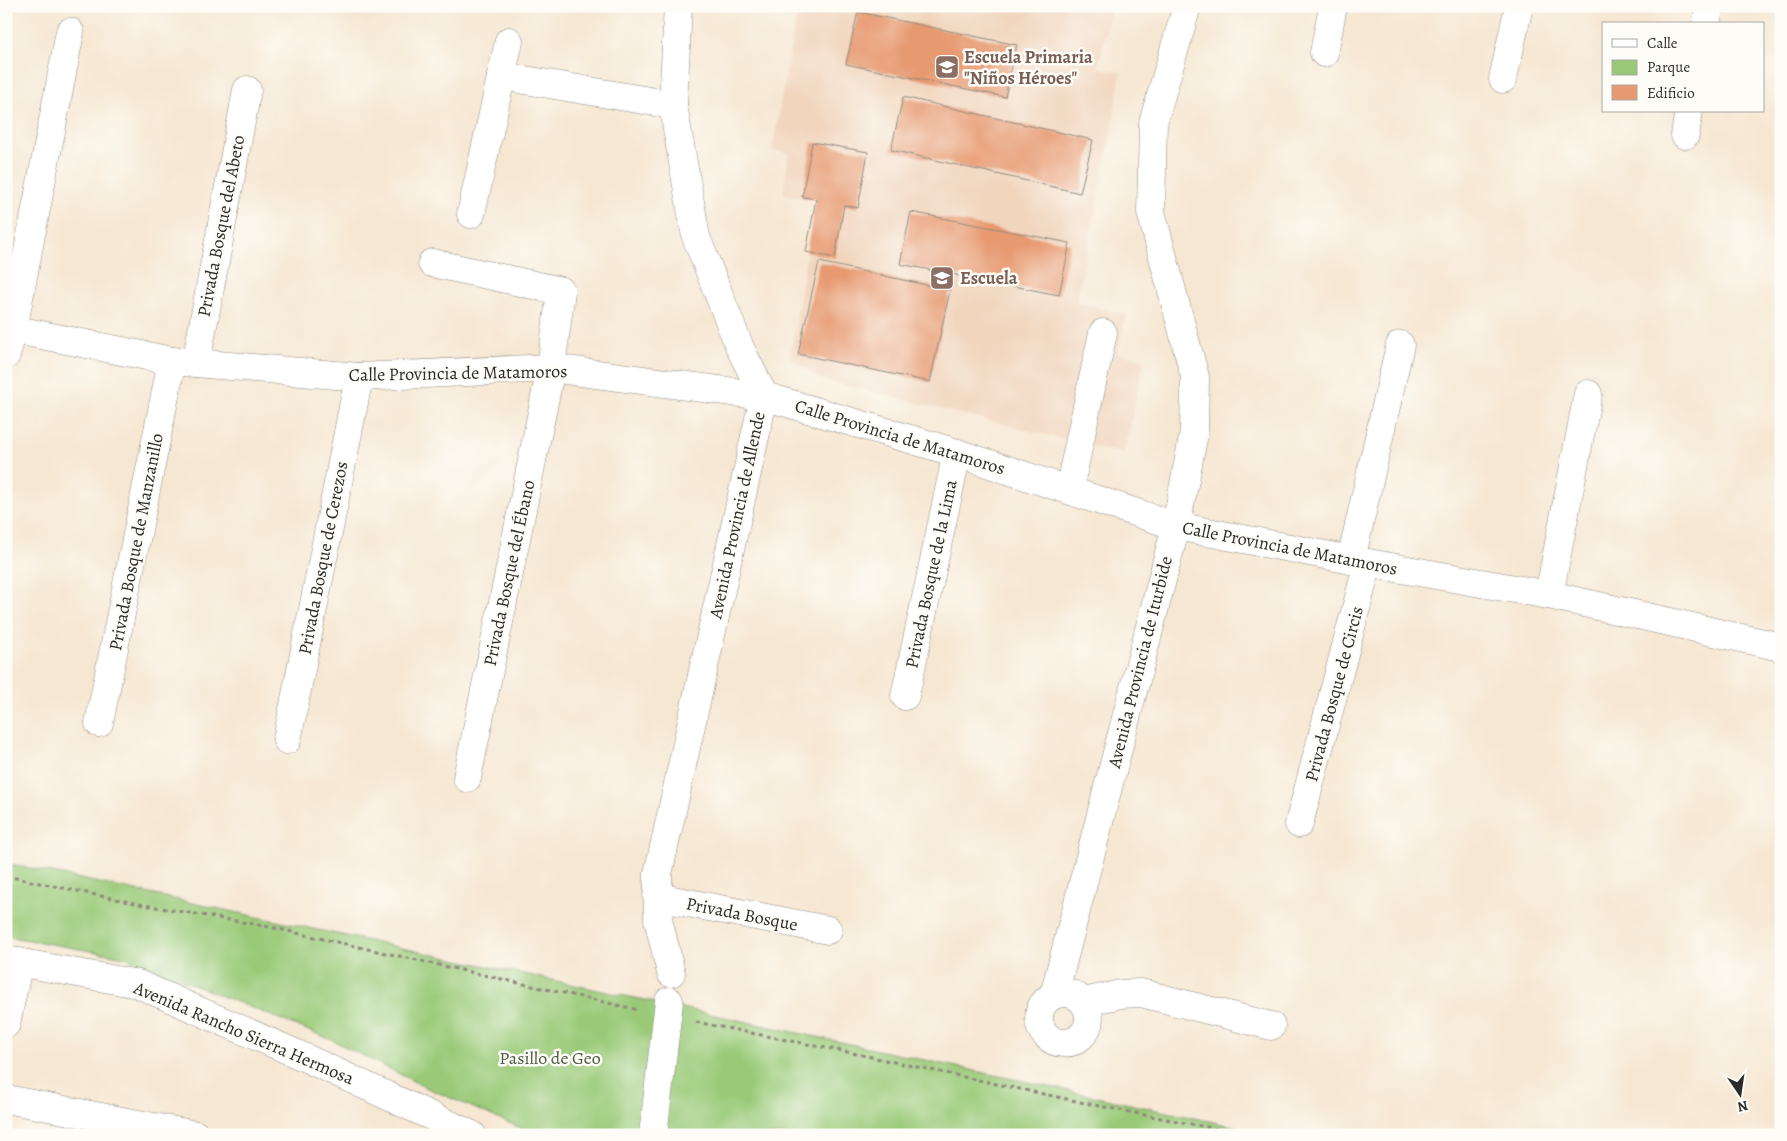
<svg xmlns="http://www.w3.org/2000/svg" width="1787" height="1141" font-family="Alegreya,serif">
  <rect width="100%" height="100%" fill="#fdfcf7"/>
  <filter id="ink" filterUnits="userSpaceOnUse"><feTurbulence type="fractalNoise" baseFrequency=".02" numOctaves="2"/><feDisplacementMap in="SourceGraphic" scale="10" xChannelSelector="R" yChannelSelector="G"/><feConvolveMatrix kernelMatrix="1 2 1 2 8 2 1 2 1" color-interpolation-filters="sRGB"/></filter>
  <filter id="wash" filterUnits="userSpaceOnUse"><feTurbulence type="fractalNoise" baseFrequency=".0096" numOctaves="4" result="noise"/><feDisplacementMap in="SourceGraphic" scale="20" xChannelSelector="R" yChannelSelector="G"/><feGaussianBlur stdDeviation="1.12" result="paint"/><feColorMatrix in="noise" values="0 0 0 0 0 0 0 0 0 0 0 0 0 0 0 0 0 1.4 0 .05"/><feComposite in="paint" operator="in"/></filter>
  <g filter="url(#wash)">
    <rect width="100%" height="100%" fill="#f6e7d2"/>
    <path fill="#f1d5bd" d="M767 6H1111L1098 68 1121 72 1112 129 1076 303 1126 314 1118 353 1144 360 1124 454 820 379 790 358 816 199 784 194 788 153 772 150 796 19 765 14Z"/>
    <path fill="#9aca78" stroke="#627a52" d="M6 863 1274 1135H543L525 1130 425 1087 334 1041 125 957 6 936Z"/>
    <g id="blocks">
      <g fill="#e79970">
        <path d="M858 12 1017 45 1005 97 846 64Z"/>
        <path d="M903 97 1093 140 1080 193 891 150Z"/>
        <path d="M812 142 868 152 858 208 844 205 835 258 806 252 816 199 802 197Z"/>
        <path d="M911 212 1070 243 1059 295 900 264Z"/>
        <path d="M819 262 950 290 930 382 798 354Z"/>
      </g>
    </g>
  </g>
  <g filter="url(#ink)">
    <use href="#blocks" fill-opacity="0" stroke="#90897e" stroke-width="1"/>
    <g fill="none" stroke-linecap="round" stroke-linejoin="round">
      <defs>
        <g id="minor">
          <path d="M1706 24 1710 6"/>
          <path d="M1324 53 1333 6"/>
          <path d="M501 76 673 105"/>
          <path d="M1503 79 1519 6"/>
          <path d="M1685 135 1689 111"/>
          <path d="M471 214 509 41"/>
          <path d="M432 263 561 291 551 368 467 778"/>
          <path d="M6 328 172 361 359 377 551 368 764 396 957 453 1176 526 1351 560 1549 595 1781 647"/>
          <path d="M6 355 13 329 70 32"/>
          <path d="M196 363 247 90"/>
          <path d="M1069 490 1103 333"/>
          <path d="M1351 560 1400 345"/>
          <path d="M1549 595 1588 394"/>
          <path d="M905 696 957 453"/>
          <path d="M99 723 172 361"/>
          <path d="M287 740 359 377"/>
          <path d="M1299 824 1368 563"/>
          <path d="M657 897 828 930"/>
          <path d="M6 960 138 984 297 1054 472 1135"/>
          <path d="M671 973 658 919V874L764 396 740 348 696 237 673 105 678 6"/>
          <circle cx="1064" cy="1018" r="25"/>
          <path d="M1054 995 1176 526 1194 433 1195 377 1151 212 1153 123 1187 6"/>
          <path d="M1084 1002 1121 994 1141 993 1271 1026"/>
          <path d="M6 1024 19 962"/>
          <path d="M6 1099 196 1135"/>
          <path d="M653 1135 669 1001"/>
        </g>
      </defs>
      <use href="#minor" stroke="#90897e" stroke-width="29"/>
      <g stroke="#90897e" stroke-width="3" stroke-dasharray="4 4" stroke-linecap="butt">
        <path d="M6 876 144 905 270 927 639 1010"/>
        <path d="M696 1022 857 1054 1099 1106 1248 1135"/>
      </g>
      <use href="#minor" stroke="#fff" stroke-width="28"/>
    </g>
  </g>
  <defs>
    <symbol id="school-square" viewBox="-11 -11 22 22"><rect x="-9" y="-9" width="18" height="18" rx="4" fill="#8d6e63" stroke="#fdfcf7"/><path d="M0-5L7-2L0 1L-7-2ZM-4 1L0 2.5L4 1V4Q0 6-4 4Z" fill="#fff"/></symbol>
  </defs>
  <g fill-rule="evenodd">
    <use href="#school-square" x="933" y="53" width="28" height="28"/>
    <use href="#school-square" x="928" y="264" width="28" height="28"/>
  </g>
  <g text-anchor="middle" stroke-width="5" stroke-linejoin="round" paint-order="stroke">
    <g font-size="18" font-weight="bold" fill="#785e54" stroke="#fdfcf7" text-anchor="start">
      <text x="964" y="63">Escuela Primaria<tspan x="964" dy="21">"Niños Héroes"</tspan></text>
      <text x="960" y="284">Escuela</text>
    </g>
    <g font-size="18" fill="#2b2b2b" stroke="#fdfcf7">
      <text transform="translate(221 226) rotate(-79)" y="6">Privada Bosque del Abeto</text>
      <text transform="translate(458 373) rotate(-1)" y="6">Calle Provincia de Matamoros</text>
      <text transform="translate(900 437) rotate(17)" y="6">Calle Provincia de Matamoros</text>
      <text transform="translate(737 515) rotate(-78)" y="6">Avenida Provincia de Allende</text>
      <text transform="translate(136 542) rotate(-79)" y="6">Privada Bosque de Manzanillo</text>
      <text transform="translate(1290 548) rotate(11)" y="6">Calle Provincia de Matamoros</text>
      <text transform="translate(323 558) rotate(-79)" y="6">Privada Bosque de Cerezos</text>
      <text transform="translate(509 573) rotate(-78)" y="6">Privada Bosque del Ébano</text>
      <text transform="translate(931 574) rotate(-78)" y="6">Privada Bosque de la Lima</text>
      <text transform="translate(1140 662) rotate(-76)" y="6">Avenida Provincia de Iturbide</text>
      <text transform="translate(1334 694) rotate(-75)" y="6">Privada Bosque de Circis</text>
      <text transform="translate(742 914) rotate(11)" y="6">Privada Bosque</text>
      <text transform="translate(244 1033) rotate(23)" y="6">Avenida Rancho Sierra Hermosa</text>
    </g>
    <g font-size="18" fill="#4c5b42" stroke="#fdfcf7">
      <text x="550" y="1064">Pasillo de Geo</text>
    </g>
  </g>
  <rect width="1787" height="1141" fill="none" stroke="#fdfcf7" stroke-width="25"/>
  <rect x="1602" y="22" width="162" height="90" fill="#fdfcf7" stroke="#a9a8a5"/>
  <rect x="1612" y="39" width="25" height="8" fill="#ffffff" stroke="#a9a8a5"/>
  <text x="1647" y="48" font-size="15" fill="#2b2b2b">Calle</text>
  <rect x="1612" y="60" width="25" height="15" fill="#9aca78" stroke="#a9a8a5"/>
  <text x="1647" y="72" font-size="15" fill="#2b2b2b">Parque</text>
  <rect x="1612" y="85" width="25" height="15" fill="#e79970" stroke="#a9a8a5"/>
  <text x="1647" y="98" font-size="15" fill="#2b2b2b">Edificio</text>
  <g transform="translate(1740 1094) rotate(167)" stroke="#fdfcf7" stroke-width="4" paint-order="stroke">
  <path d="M0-4L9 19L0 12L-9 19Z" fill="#2b2b2b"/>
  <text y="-8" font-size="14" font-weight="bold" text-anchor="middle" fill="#2b2b2b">N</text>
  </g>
</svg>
